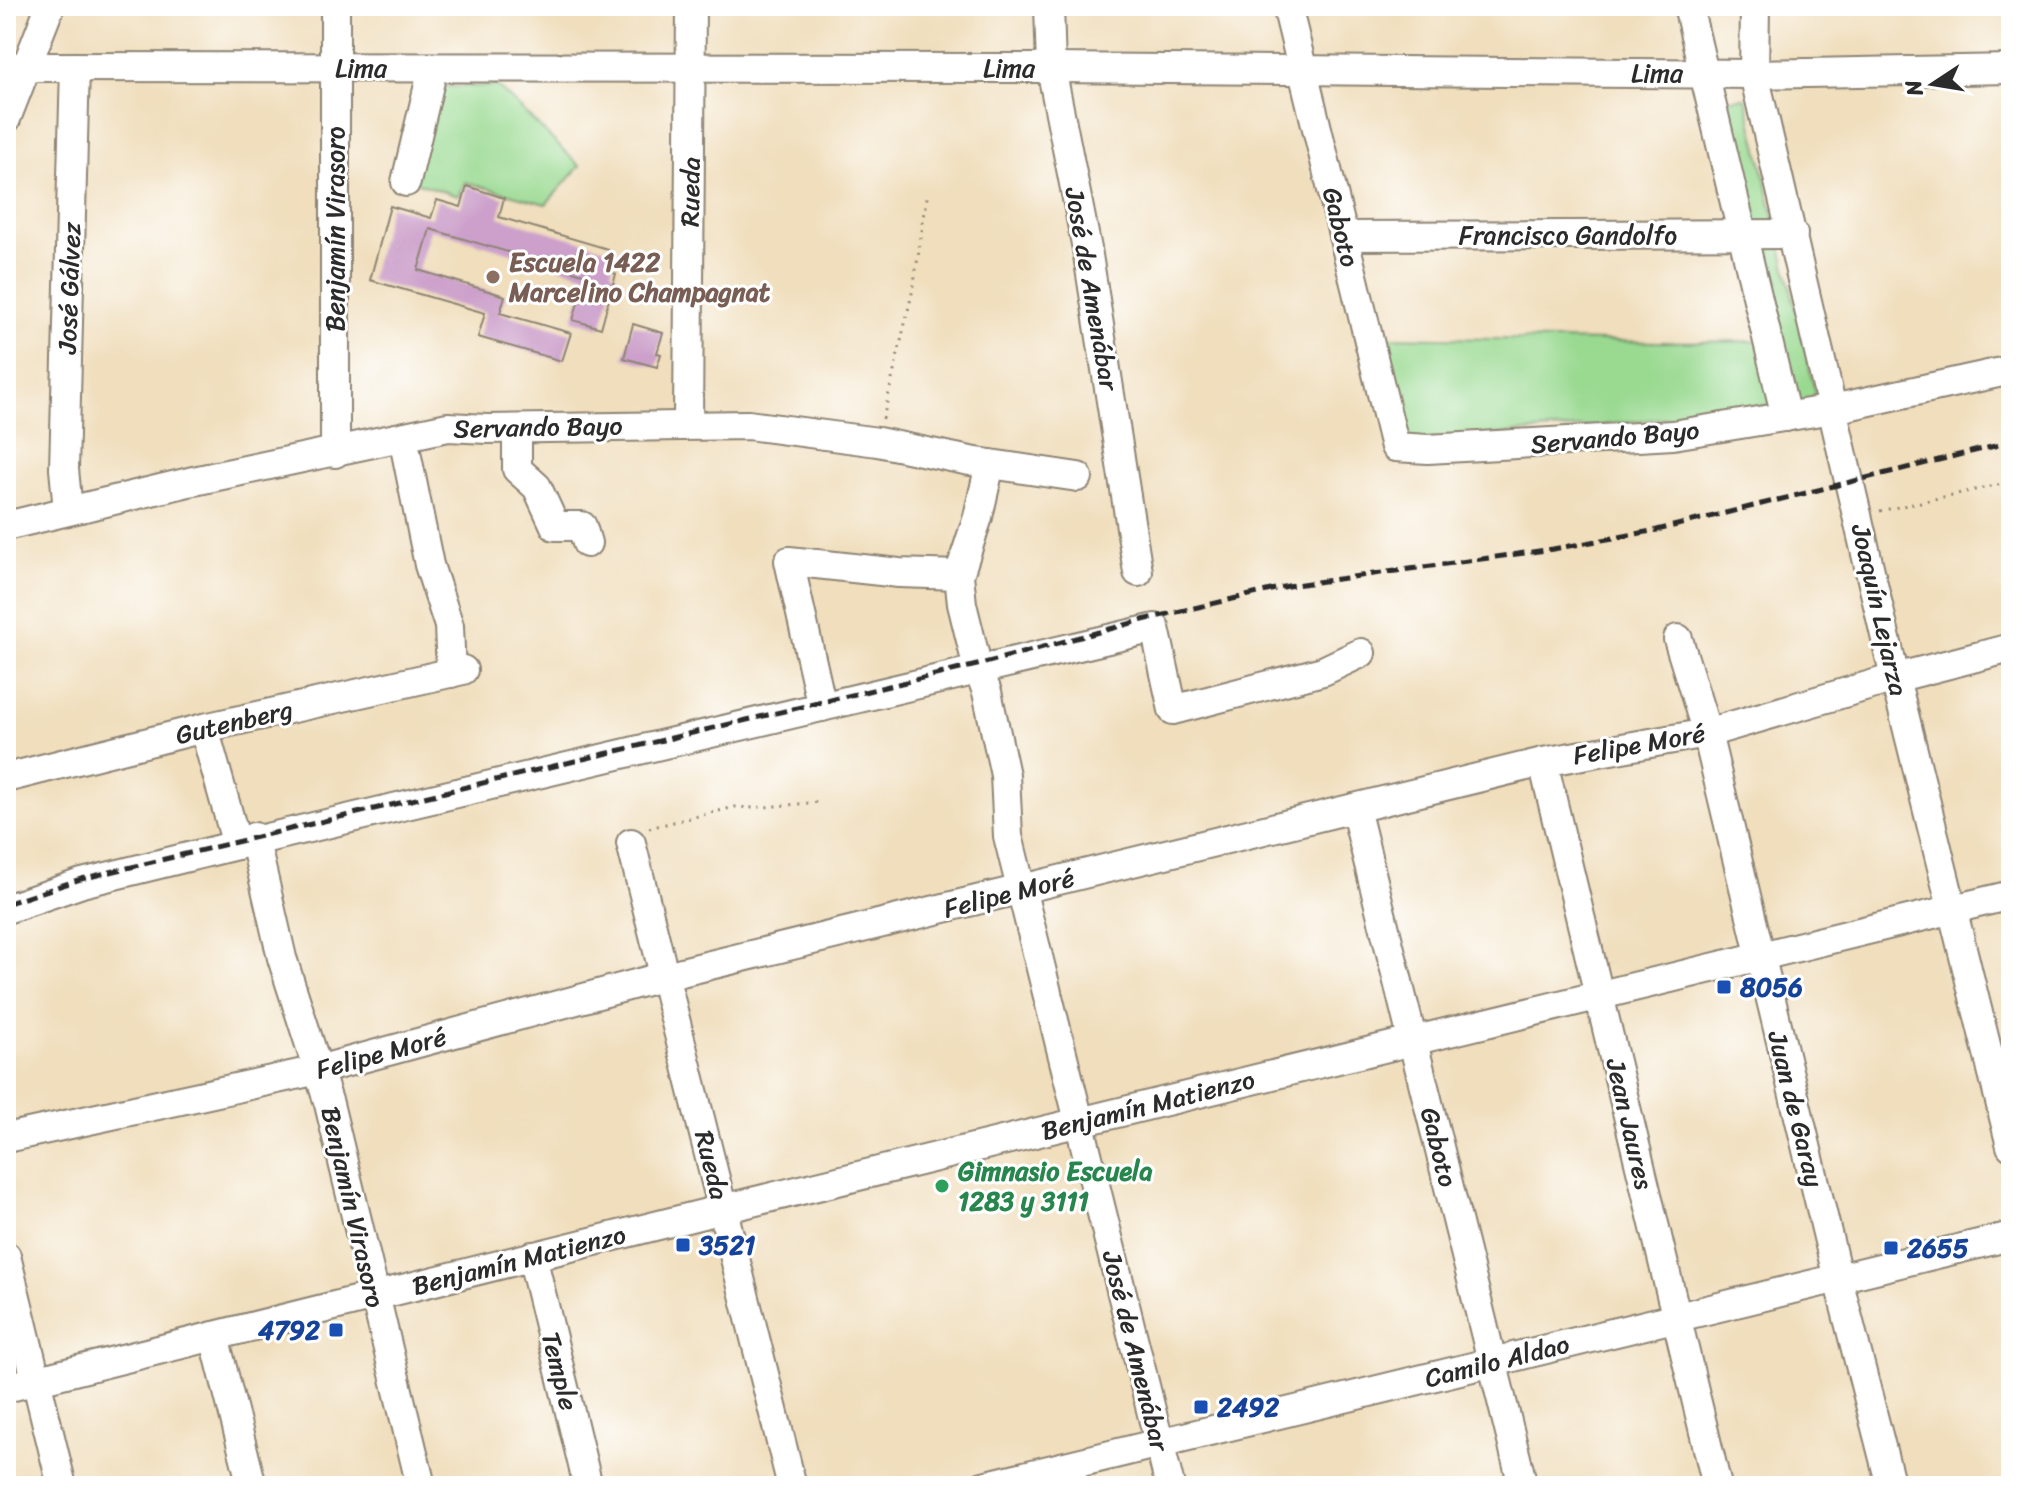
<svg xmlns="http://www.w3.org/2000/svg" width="2017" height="1492" font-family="Sriracha,sans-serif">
  <rect width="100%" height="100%" fill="#fff"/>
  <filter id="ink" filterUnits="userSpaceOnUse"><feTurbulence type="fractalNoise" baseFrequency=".0125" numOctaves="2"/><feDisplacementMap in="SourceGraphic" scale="16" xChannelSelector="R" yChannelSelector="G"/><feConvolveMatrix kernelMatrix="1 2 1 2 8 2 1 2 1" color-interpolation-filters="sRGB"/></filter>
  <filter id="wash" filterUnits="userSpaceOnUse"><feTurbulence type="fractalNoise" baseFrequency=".006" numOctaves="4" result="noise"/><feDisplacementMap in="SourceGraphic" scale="32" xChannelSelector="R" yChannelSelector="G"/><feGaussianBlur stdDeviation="1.8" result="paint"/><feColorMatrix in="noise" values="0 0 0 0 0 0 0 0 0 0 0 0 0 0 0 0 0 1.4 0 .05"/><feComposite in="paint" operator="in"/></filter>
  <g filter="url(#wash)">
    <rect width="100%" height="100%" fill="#f0debc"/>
    <g fill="#99d990" stroke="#62825e" stroke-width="2">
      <path d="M497 86 580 166 546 204 465 182 458 196 412 181 435 96 445 87Z"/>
      <path d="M1746 98 1817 400 1577 428 1411 441 1386 337 1660 342 1779 341 1718 100Z"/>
    </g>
    <g id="blocks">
      <g fill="#cca0cb">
        <path d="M467 186 504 198 499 217 608 249 613 263 611 272 616 274 601 328 573 320 586 275 430 229 418 270 505 296 500 313 571 333 562 361 478 337 485 313 370 280 390 206 431 218 437 200 461 207Z"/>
        <path d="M633 324 663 333 657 353 661 354 657 367 624 358Z"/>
      </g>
    </g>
  </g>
  <g filter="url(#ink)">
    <use href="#blocks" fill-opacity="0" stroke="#8e8474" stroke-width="2"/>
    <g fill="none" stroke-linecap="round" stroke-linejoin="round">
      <defs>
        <g id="minor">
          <path d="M1049 6 1051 68 1087 249 1138 572"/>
          <path d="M1287 6 1395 447 1428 449 1673 435 1833 409 2011 370"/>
          <path d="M1688 6 1786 417"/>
          <path d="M1755 6 1754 74 1895 678 2011 1146"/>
          <path d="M6 67 1051 68 1754 74 2011 69"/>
          <path d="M6 119 50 6"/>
          <path d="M406 182 433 68"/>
          <path d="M1343 236 1793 234"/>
          <path d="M688 425 691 6"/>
          <path d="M517 429V469L537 487 555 526H582L587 543"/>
          <path d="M403 437 429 565 449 626 451 673"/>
          <path d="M335 453V6"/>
          <path d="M990 464 978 517 959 575 962 604 977 665 987 692 1005 775 1008 836 1170 1486"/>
          <path d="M68 510 64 469 75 67"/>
          <path d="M6 526 189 482 448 427 487 429 748 425 878 442 970 461 1078 477"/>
          <path d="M1678 639 1707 733 1838 1279 1891 1486"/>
          <path d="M822 707 789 561 899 573 959 575"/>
          <path d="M204 728 237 845"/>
          <path d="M1543 762 1717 1486"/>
          <path d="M6 778 204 728 463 670"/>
          <path d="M1355 808 1523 1486"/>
          <path d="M254 837 282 958 329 1104 421 1486"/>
          <path d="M631 843 792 1486"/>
          <path d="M6 909 82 883 237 845 1155 628 1173 710 1323 671 1361 653"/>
          <path d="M6 1138 318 1070 665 976 1543 762 1707 733 1895 678 2011 648"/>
          <path d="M6 1256 62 1486"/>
          <path d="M532 1256 588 1486"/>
          <path d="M214 1336 252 1486"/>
          <path d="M6 1388 723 1209 2011 895"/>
          <path d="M983 1486 2011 1236"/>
        </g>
      </defs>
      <use href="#minor" stroke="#8e8474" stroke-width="32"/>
      <g stroke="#8e8474" stroke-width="3" stroke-dasharray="2 6" stroke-linecap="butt">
        <path d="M883 419 913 289 928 192"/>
        <path d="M1880 511 2011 482"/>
        <path d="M649 828 735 807 753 808 821 802"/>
      </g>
      <use href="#minor" stroke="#fff" stroke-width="28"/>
      <path stroke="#2b2b2b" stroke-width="5" stroke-dasharray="12 6" stroke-linecap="butt" d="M6 904 81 879 977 665 1143 620 1288 586 1553 549 1657 530 2011 442"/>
    </g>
  </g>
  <circle fill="#8d6e63" stroke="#fff" stroke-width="3" cx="493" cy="277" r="8"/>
  <g fill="#1a4fb4" stroke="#fff" stroke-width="3">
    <rect x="1716" y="979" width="16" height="16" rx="4"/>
    <rect x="675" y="1237" width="16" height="16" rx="4"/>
    <rect x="1883" y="1240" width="16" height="16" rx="4"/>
    <rect x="328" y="1322" width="16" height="16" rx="4"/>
    <rect x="1193" y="1399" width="16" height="16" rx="4"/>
  </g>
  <circle fill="#2e9e5b" stroke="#fff" stroke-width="3" cx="942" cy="1186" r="8"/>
  <g text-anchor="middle" stroke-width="6" stroke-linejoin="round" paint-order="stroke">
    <g font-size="26" fill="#2b2b2b" stroke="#fff">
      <text x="361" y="77">Lima</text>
      <text x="1009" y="77">Lima</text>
      <text x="1657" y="82">Lima</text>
      <text transform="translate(690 192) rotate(-89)" y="9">Rueda</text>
      <text transform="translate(1341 227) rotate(76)" y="9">Gaboto</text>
      <text transform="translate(335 229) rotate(-90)" y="9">Benjamín Virasoro</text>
      <text x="1568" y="244">Francisco Gandolfo</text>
      <text transform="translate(69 288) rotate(-88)" y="9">José Gálvez</text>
      <text transform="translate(1092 289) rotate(80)" y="9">José de Amenábar</text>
      <text transform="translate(538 427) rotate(-1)" y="9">Servando Bayo</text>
      <text transform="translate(1615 437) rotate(-5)" y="9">Servando Bayo</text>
      <text transform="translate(1880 610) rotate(77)" y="9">Joaquín Lejarza</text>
      <text transform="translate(234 722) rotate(-13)" y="9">Gutenberg</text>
      <text transform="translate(1639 744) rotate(-10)" y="9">Felipe Moré</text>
      <text transform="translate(1009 893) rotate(-14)" y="9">Felipe Moré</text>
      <text transform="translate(381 1053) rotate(-15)" y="9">Felipe Moré</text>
      <text transform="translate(1148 1105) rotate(-14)" y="9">Benjamín Matienzo</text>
      <text transform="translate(1796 1109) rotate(76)" y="9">Juan de Garay</text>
      <text transform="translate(1630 1124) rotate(77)" y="9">Jean Jaures</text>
      <text transform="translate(1439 1147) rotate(76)" y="9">Gaboto</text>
      <text transform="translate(712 1165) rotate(76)" y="9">Rueda</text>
      <text transform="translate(353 1207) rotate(77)" y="9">Benjamín Virasoro</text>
      <text transform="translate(519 1260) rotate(-14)" y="9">Benjamín Matienzo</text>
      <text transform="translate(1136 1351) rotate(76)" y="9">José de Amenábar</text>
      <text transform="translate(1497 1361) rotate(-14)" y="9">Camilo Aldao</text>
      <text transform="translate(560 1371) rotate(76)" y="9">Temple</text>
    </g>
    <g font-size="26" font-weight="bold" fill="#785e54" stroke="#fff" text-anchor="start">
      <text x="509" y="271">Escuela 1422<tspan x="509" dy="30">Marcelino Champagnat</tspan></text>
    </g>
    <g font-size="26" font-weight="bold" fill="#164399" stroke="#fff" text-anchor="start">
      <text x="1740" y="996">8056</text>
      <text x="699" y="1254">3521</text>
      <text x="1907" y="1257">2655</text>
      <text x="320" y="1339" text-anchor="end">4792</text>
      <text x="1217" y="1416">2492</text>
    </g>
    <g font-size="26" font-weight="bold" fill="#27864d" stroke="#fff" text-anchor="start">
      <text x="958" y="1180">Gimnasio Escuela<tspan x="958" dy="30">1283 y 3111</tspan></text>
    </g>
  </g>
  <rect width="2017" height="1492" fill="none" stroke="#fff" stroke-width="32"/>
  <g transform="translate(1933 84) rotate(258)" stroke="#ffffff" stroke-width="6" paint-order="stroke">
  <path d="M0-6L14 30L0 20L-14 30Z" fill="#2b2b2b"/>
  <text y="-12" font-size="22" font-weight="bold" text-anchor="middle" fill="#2b2b2b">N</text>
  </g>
</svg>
